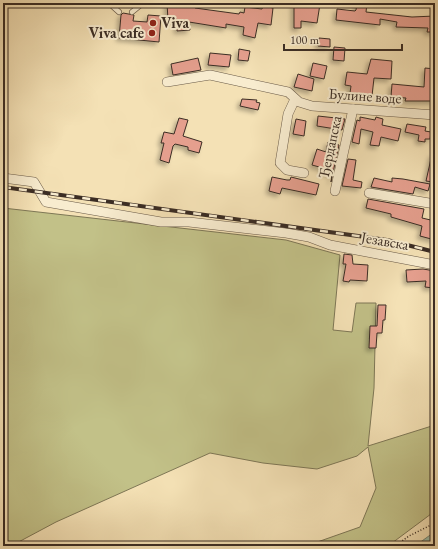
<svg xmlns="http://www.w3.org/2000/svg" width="438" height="549" font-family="'EB Garamond',serif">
  <defs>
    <filter id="shadow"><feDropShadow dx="-3" dy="3" stdDeviation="2" flood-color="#0004"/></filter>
  </defs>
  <rect width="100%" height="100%" fill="#f4e1b5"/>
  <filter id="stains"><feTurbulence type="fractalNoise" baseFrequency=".005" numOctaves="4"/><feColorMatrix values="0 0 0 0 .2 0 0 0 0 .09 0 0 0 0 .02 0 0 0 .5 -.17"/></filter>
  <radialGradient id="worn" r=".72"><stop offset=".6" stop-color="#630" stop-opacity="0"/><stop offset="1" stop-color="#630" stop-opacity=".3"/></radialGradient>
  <path fill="#c2c188" stroke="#7e7756" d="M3 208 286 240 340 255 333 330 352 332 356 303H376L374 388 368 446 435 425V511L388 546H306L360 527 376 488 368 447 357 456 317 469 263 463 210 453 56 522 11 546H3Z"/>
  <path fill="#9cbea9" stroke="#758474" d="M435 532V546H415L433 533Z"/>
  <g fill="#e59f8e" stroke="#3b2d24" filter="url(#shadow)">
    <path d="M167 3H189L188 6 195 7V8L239 14 240 12 244 13 245 7 262 9 263 6 273 8 271 25 258 23 255 38 243 35 244 27 226 24V28L189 22 190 30 177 31V19L168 20Z"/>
    <path d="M309 3 320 4 317 23 301 21V28H294V4Z"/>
    <path d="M357 3H367L366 12 412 17 435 16V32H427L428 28 396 27 397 22 380 19V25L336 20 337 9 355 11 356 10Z"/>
    <path d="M123 13 134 15 133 21 147 22 148 15 161 16 159 42 119 38 121 15Z"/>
    <path d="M319 38 330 39V47L318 46Z"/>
    <path d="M334 47 345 48 344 61 333 60Z"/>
    <path d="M239 49 250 51 248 61 238 60Z"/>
    <path d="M210 53 231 55 229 67 208 65Z"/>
    <path d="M198 58 201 70 173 75 171 64Z"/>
    <path d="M371 59 392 61 391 79 374 78 372 96 350 93 351 86 345 85 347 72 367 74Z"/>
    <path d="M313 63 327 66 324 79 310 76Z"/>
    <path d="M425 68 435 69V101H405L406 98 391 97 392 84 424 87Z"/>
    <path d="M298 74 314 79 312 91 294 87Z"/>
    <path d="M242 99 257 100 256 102 260 103 258 110 240 106Z"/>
    <path d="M318 116 345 119 342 130 317 126Z"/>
    <path d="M360 117 375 120 376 117 383 119 382 125 401 129 398 141 381 137 379 146 370 145 373 132 361 129 359 144 352 142 357 120 360 121Z"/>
    <path d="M179 118 188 120 183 136 202 142 199 153 188 150V147L175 144 173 146 169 163 160 160 164 143H161L164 132 174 134Z"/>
    <path d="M296 119 306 121 304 136 293 134Z"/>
    <path d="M407 124 426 127 425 131 431 132 430 139H425V142L418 141 419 135 405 132Z"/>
    <path d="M328 142 339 145 331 182 332 174 323 172V168L312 165 317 149 326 152Z"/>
    <path d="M432 154 435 155V181L433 182 426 181Z"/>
    <path d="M348 159 356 160 353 180 362 182 361 188 342 186Z"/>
    <path d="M272 177 287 180H290L291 177 319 184 316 195 282 188 280 194 269 191Z"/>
    <path d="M374 178 392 182V178L403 179 430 184 428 191 415 187 413 194 371 187Z"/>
    <path d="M368 199 424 209 422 218 435 221V240L420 236 422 226 391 217V214L366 208Z"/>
    <path d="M344 254 352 255 353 264 368 265 367 281 350 280 349 282 343 281 346 264H343Z"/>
    <path d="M423 269 435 271 434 288 425 287 426 281 407 282 406 270Z"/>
    <path d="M378 305H386L385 320H383L382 333H377L376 348H369L370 326H377Z"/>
  </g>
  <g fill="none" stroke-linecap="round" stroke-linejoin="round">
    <defs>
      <g id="lane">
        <path d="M109 3 119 12"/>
        <path d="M132 12 143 3"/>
      </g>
      <g id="street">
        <path d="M167 82 210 75 288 92 299 102 312 106 435 115"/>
        <path d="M295 99 288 114 280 163 287 170 304 173"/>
        <path d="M3 178 34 182 46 202 161 222H189L286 233 309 237 330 245 435 265"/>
        <path d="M335 191 353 109"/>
        <path d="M369 193 435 204"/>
      </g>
    </defs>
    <use href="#lane" stroke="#695a48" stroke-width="6"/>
    <use href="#street" stroke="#695a48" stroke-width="10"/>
    <path stroke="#3b2d24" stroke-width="1.5" stroke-dasharray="1 2" stroke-linecap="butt" d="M395 546 409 536 435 523"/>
    <use href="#lane" stroke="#f8eccf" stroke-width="4.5"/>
    <use href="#street" stroke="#f8eccf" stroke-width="9"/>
    <defs>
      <path id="rail" d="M3 187 387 240 435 252"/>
    </defs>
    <use href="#rail" stroke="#3b2d24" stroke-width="4"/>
    <use href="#rail" stroke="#f8eccf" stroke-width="2.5" stroke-dasharray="8" stroke-linecap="butt"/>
  </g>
  <g fill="#8f2418" stroke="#f8eccf" stroke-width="1.5">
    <circle cx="153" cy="23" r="4"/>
    <circle cx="152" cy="33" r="4"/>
  </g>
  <g text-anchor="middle" stroke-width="4" stroke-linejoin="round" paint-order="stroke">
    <g font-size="15" font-weight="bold" fill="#3b2d24" stroke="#f8eccf" text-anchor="start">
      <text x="161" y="28">Viva</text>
      <text x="144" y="38" text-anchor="end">Viva cafe</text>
    </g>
    <g font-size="15" fill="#3b2d24" stroke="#f8eccf">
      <text transform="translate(365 96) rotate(4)" y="5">Булине воде</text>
      <text transform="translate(330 147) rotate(-78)" y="5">Ђердапска</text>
      <text transform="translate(385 241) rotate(10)" y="5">Језавска</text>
    </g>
  </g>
  <rect width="438" height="549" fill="none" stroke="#f4e1b5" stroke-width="16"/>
  <rect x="4" y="4" width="430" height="541" fill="none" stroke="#3b2d24" stroke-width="2"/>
  <rect x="8" y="8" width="422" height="533" fill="none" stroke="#3b2d24"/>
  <path d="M284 44v6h118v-6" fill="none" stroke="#3b2d24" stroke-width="2"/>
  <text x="290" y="44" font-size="12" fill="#3b2d24" stroke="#f8eccf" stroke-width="3" paint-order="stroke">100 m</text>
  <rect width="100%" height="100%" filter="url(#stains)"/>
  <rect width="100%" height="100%" fill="url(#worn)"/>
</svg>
